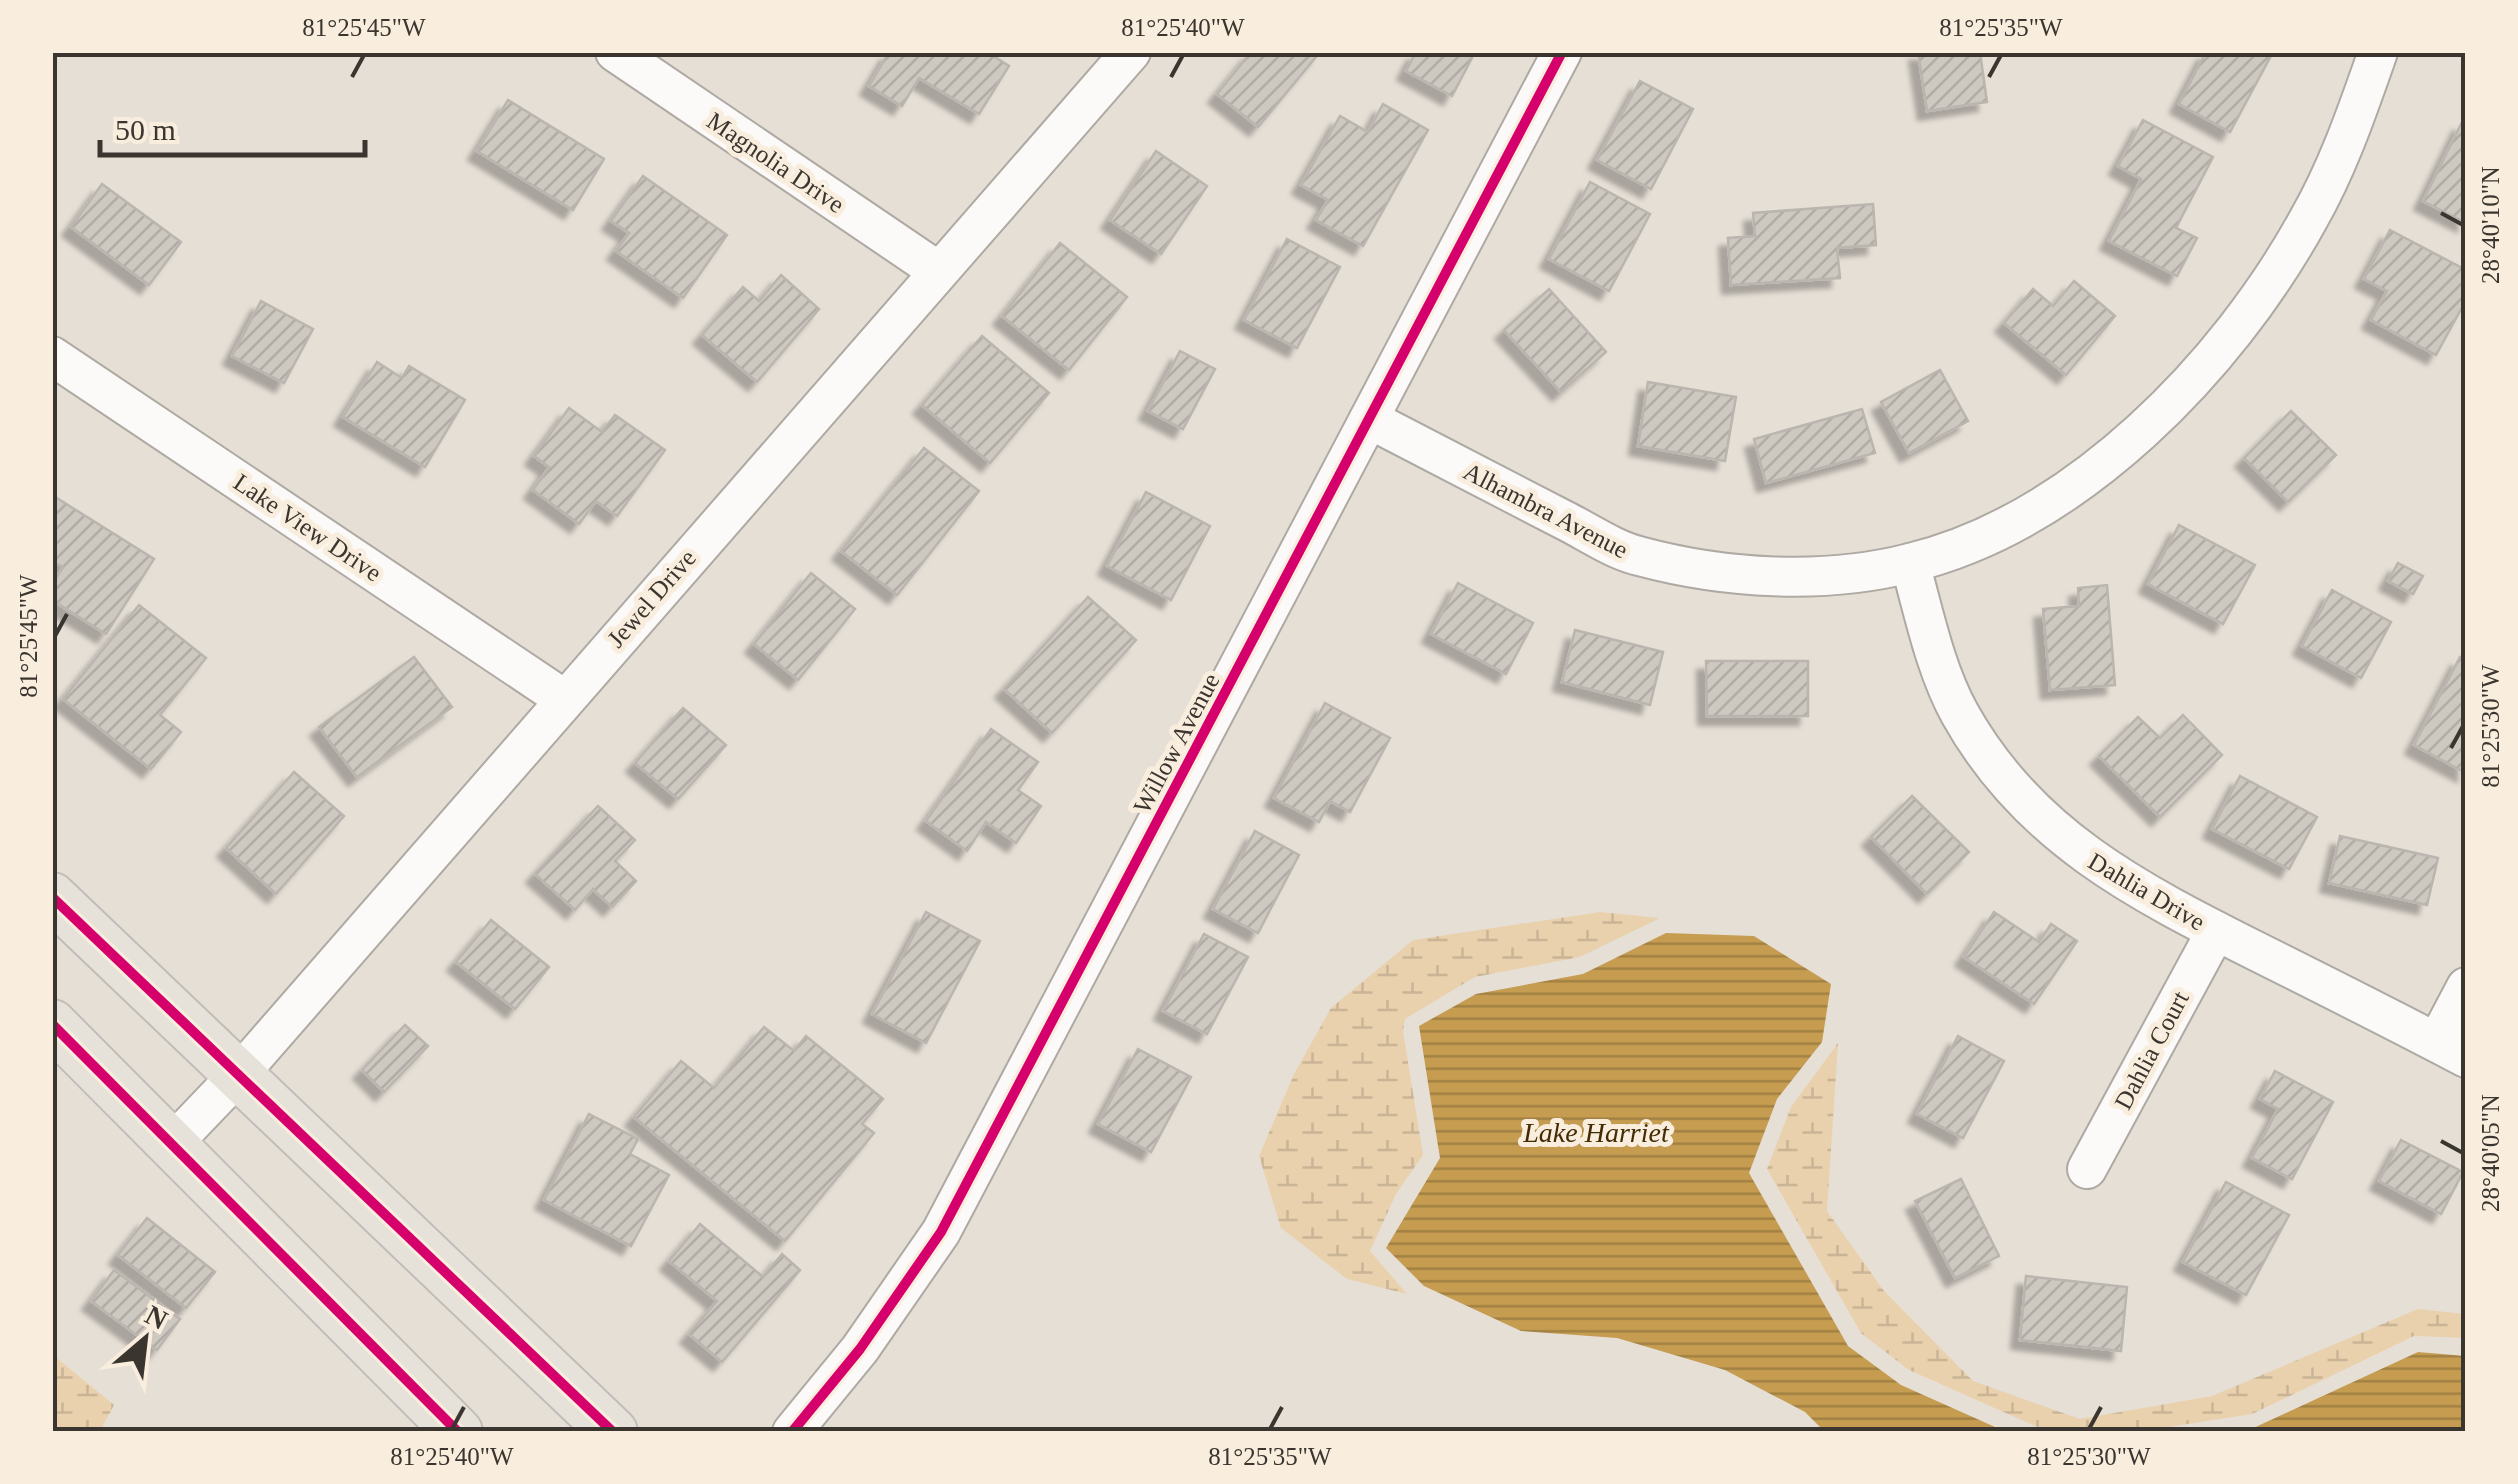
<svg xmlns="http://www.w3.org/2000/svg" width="2518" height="1484" font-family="Georgia,serif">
  <defs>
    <pattern id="wetland-marsh" width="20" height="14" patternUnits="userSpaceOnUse" patternTransform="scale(2.5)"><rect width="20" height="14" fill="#ead1ae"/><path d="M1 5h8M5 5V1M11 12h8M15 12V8" fill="none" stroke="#c9b496"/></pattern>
    <pattern id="water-rules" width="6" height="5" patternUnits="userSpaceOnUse" patternTransform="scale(2.5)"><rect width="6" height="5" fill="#c59c50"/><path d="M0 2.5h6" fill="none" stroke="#a18043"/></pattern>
    <pattern id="building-hatch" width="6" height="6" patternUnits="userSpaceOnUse" patternTransform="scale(2.5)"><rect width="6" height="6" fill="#cdc8c0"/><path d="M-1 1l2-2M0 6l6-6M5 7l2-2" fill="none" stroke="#b1aca5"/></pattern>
    <filter id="shadow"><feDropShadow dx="-9" dy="9" stdDeviation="2.5" flood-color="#0004"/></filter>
  </defs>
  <rect width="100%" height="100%" fill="#e6dfd6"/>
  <g fill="url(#wetland-marsh)">
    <path d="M1600 912 1660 918 1580 957 1475 977 1405 1019 1403 1031 1423 1155 1396 1194 1370 1251 1407 1294 1347 1279 1281 1228 1259 1156 1294 1074 1331 1008 1413 940Z"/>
    <path d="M1838 1043 1827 1211 1884 1291 1973 1381 2080 1419 2212 1396 2418 1309 2465 1314V1338L2414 1336 2252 1414 2143 1431 2042 1429 1909 1370 1861 1333 1767 1169 1791 1107Z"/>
    <path d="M53 1355 114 1405 100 1431H53Z"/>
  </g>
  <g fill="url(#water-rules)">
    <path d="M1666 933 1754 936 1831 984 1822 1042 1777 1099 1749 1173 1848 1346 1901 1385 2004 1431H1824L1805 1412 1725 1370 1617 1338 1521 1331 1424 1286 1386 1248 1440 1158 1419 1026 1476 994 1583 974Z"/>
    <path d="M2418 1352 2465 1356V1431H2247Z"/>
  </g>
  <g fill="url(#building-hatch)" stroke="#bab5ae" stroke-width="2.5" filter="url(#shadow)">
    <path d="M889 52H987L1009 66 979 114 919 78 902 106 869 86Z"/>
    <path d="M1251 52H1320L1258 127 1217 94Z"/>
    <path d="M1416 52H1475L1452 96 1406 71Z"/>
    <path d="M1918 52H1980L1987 102 1927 111Z"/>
    <path d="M2206 52H2273L2230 132 2179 104Z"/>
    <path d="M1640 81 1693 109 1651 189 1597 160Z"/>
    <path d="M508 100 604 159 573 210 477 151Z"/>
    <path d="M1383 104 1428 130 1363 246 1316 220 1328 200 1301 185 1340 116 1368 132Z"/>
    <path d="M2143 120 2213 157 2176 228 2197 238 2177 276 2109 241 2141 179 2118 166Z"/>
    <path d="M2462 122 2466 124V223L2423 201Z"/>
    <path d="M1156 151 1207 186 1161 254 1110 220Z"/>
    <path d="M643 176 727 235 683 298 616 251 629 233 611 221Z"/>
    <path d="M1590 182 1650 214 1609 291 1549 259Z"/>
    <path d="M102 184 181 242 149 285 71 227Z"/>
    <path d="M1873 204 1876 245 1837 248 1840 278 1731 285 1728 238 1755 236 1753 213Z"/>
    <path d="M2390 230 2466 270V300L2436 355 2371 320 2387 291 2364 279Z"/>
    <path d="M1287 239 1340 267 1297 348 1244 320Z"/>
    <path d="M1060 243 1127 297 1069 370 1002 316Z"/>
    <path d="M781 275 819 309 757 382 702 335 743 287 759 301Z"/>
    <path d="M2074 281 2115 316 2066 375 2004 323 2033 289 2053 306Z"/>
    <path d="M1549 289 1606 352 1561 392 1504 330Z"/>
    <path d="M261 301 313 329 284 383 232 356Z"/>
    <path d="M982 336 1049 393 990 463 922 405Z"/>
    <path d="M1180 351 1215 369 1183 429 1148 411Z"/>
    <path d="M377 362 402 378 409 366 465 400 425 467 343 417Z"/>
    <path d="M1940 370 1968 421 1909 453 1881 402Z"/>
    <path d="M1648 382 1736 397 1725 461 1638 446Z"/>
    <path d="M569 408 602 432 615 415 665 450 617 516 596 501 579 524 533 490 549 467 534 456Z"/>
    <path d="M1862 409 1875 453 1766 483 1754 439Z"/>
    <path d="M2291 411 2336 455 2288 502 2244 458Z"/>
    <path d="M924 448 979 491 897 595 841 551Z"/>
    <path d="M1146 492 1210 526 1171 600 1107 566Z"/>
    <path d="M52 495 154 559 106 634 52 600V585L63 567 52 561Z"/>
    <path d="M2179 525 2255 565 2223 624 2148 584Z"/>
    <path d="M2398 563 2423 576 2413 594 2388 581Z"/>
    <path d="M811 573 855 609 798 680 754 644Z"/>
    <path d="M1458 583 1533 623 1506 674 1431 634Z"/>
    <path d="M2107 585 2115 685 2050 690 2043 609 2079 606 2078 588Z"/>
    <path d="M2332 590 2391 622 2361 678 2302 646Z"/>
    <path d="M1088 597 1136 640 1052 733 1004 689Z"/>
    <path d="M139 605 206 658 160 715 181 732 151 769 63 699Z"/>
    <path d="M1575 630 1663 652 1650 705 1562 682Z"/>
    <path d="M414 657 452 707 357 777 319 727Z"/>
    <path d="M2460 657 2466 660V773L2414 745Z"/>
    <path d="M1706 661H1808V716H1707Z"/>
    <path d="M1325 703 1390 738 1350 812 1330 801 1319 822 1274 798Z"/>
    <path d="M683 708 726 745 678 799 635 763Z"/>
    <path d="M2183 715 2222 755 2160 817 2099 756 2138 717 2160 738Z"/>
    <path d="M991 729 1038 762 1018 790 1041 806 1016 843 986 822 967 851 926 821Z"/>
    <path d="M294 772 344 816 276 894 226 848Z"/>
    <path d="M2240 776 2317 817 2289 869 2212 829Z"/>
    <path d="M1912 796 1969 852 1927 894 1871 837Z"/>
    <path d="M598 806 635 840 615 861 636 881 612 907 593 889 575 910 535 874Z"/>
    <path d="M1255 831 1299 855 1258 933 1213 909Z"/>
    <path d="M2340 836 2438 858 2427 905 2329 883Z"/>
    <path d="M926 912 980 941 926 1043 872 1014Z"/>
    <path d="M1994 912 2039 942 2051 924 2077 941 2034 1004 1964 957Z"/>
    <path d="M491 920 549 967 515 1009 456 962Z"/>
    <path d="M1204 934 1248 957 1207 1034 1163 1011Z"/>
    <path d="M405 1025 428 1046 384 1092 362 1070Z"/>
    <path d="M764 1027 794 1051 806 1036 883 1099 862 1124 874 1133 785 1241 634 1117 681 1061 714 1088Z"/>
    <path d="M1958 1036 2004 1061 1963 1138 1917 1114Z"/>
    <path d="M1138 1049 1191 1077 1151 1152 1098 1124Z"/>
    <path d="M2275 1071 2333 1102 2292 1179 2252 1158 2278 1109 2260 1099Z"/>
    <path d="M589 1114 638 1139 630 1154 669 1175 631 1246 544 1200Z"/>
    <path d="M2401 1140 2463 1172 2441 1214 2379 1181Z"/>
    <path d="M1961 1179 1999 1256 1955 1278 1915 1201Z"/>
    <path d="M2226 1182 2289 1215 2246 1295 2183 1262Z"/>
    <path d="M147 1218 215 1272 186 1308 118 1255Z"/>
    <path d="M700 1224 763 1277 782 1254 800 1270 722 1362 689 1334 717 1301 669 1261Z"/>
    <path d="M114 1270 180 1319 157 1350 91 1301Z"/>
    <path d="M2026 1276 2127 1287 2121 1351 2020 1340Z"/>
  </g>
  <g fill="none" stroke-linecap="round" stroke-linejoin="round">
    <defs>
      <g id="minor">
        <path d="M615 52 938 271"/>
        <path d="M52 356 564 699"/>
        <path d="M1369 419C1434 453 1499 487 1564 520 1588 532 1614 550 1639 556 1724 579 1824 585 1910 563 2077 522 2227 367 2308 220 2338 168 2358 109 2378 52"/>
        <path d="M1910 563C1924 613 1935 669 1960 714 2028 836 2137 891 2256 951 2326 986 2396 1021 2466 1058"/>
        <path d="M2437 1042 2466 987"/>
        <path d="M172 1144 240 1073 1131 52"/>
        <path d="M2087 1169 2216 931"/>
        <path d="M792 1432 860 1349 941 1232 1562 52"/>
      </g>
      <g id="major">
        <path d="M52 897 613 1432"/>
        <path d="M52 1024 458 1432"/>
      </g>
    </defs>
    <use href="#minor" stroke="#aea9a2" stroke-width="42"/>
    <use href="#major" stroke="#c0bdb8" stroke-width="52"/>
    <use href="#minor" stroke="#fbfaf9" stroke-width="38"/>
    <use href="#major" stroke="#e7e2d9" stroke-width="48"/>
    <defs>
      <g id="cycleway">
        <path d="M52 897 613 1432"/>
        <path d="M52 1024 458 1432"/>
        <path d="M792 1432 860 1349 941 1232 1562 52"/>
      </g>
    </defs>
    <use href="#cycleway" stroke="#f9eddd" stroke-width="16"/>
    <use href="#cycleway" stroke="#d6006c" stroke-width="10"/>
  </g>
  <path fill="none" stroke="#3a362f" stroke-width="4" d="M352 77 364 55M1171 77 1183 55M1989 77 2001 55M2441 213 2463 225M55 636 67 614M2451 748 2463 726M2441 1141 2463 1153M452 1429 464 1407M1270 1429 1282 1407M2089 1429 2101 1407"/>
  <g text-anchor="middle" stroke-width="10" stroke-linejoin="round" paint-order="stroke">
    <g font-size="25" fill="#3a362f" stroke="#f9eddd">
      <text transform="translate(776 162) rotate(34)" y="9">Magnolia Drive</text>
      <text transform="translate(1546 510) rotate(27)" y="9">Alhambra Avenue</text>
      <text transform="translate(308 527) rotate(34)" y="9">Lake View Drive</text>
      <text transform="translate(651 598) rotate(-49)" y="9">Jewel Drive</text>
      <text transform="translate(1176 743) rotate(-62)" y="9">Willow Avenue</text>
      <text transform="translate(2147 891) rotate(30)" y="9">Dahlia Drive</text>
      <text transform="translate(2151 1050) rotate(-62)" y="9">Dahlia Court</text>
    </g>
    <g font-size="28" font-style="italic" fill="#432b02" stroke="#f9eddd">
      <text x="1596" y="1142">Lake Harriet</text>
    </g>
  </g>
  <rect width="2518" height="1484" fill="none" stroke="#f9eddd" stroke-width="110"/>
  <g transform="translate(145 1339) rotate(28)" stroke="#f9eddd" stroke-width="8" paint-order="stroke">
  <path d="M0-8L18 38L0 25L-18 38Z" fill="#3a362f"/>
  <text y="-15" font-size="28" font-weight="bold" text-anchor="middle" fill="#3a362f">N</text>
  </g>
  <path d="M100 140v15h265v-15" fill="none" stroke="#3a362f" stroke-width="5"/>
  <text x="115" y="140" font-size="30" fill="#3a362f" stroke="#f9eddd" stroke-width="8" paint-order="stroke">50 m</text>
  <rect x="55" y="55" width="2408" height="1374" fill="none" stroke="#3a362f" stroke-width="4"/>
  <g font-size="25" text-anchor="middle" fill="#3a362f">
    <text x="364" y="36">81°25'45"W</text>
    <text x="1183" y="36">81°25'40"W</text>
    <text x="2001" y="36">81°25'35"W</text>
    <text transform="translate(2490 225) rotate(-90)" y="9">28°40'10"N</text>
    <text transform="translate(28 636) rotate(-90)" y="9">81°25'45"W</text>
    <text transform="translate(2490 726) rotate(-90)" y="9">81°25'30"W</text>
    <text transform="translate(2490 1153) rotate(-90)" y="9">28°40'05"N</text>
    <text x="452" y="1465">81°25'40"W</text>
    <text x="1270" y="1465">81°25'35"W</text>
    <text x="2089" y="1465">81°25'30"W</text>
  </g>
</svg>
